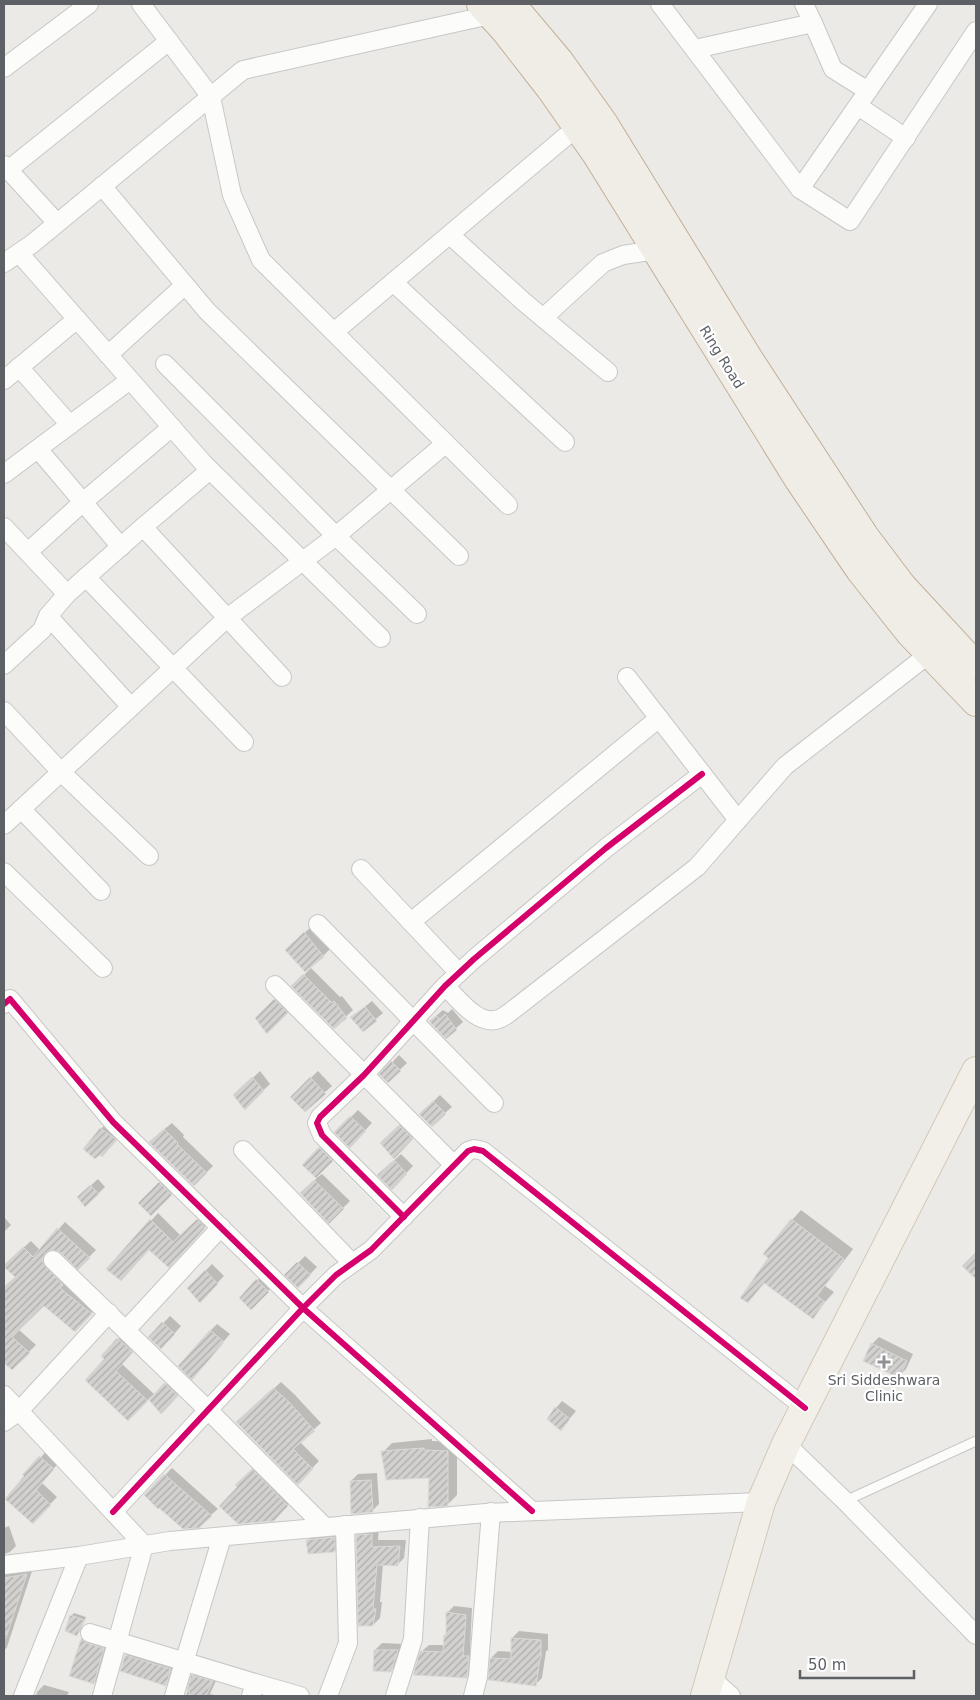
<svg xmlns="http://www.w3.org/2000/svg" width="980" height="1700" font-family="'DejaVu Sans',sans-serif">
  <defs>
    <pattern id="building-hatch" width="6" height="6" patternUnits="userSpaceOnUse" patternTransform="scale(1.25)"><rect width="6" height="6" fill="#d3d1d0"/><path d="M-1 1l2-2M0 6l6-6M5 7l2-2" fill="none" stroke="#aeadac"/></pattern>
  </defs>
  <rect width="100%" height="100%" fill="#eceae7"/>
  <g fill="#0003">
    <path d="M312 926 330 949 323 956 294 943Z"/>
    <path d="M311 968 340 997 342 996 353 1010 334 1028 293 986Z"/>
    <path d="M282 993 294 1006 267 1032 257 1018Z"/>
    <path d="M372 1001 383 1013 363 1030 352 1017Z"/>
    <path d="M452 1009 463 1022 446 1037 430 1021 443 1010 448 1013Z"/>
    <path d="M399 1055 407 1063 388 1081 381 1074Z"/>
    <path d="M260 1071 270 1084 245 1108 234 1096Z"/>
    <path d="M318 1071 332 1086 305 1110 291 1097Z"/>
    <path d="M440 1095 452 1107 445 1113 420 1114Z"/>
    <path d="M358 1110 372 1123 350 1146 336 1132Z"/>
    <path d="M407 1119 419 1131 394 1157 381 1143Z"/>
    <path d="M108 1122 122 1133 109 1148 101 1129Z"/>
    <path d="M172 1123 184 1135 183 1137 213 1166 194 1185 157 1135Z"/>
    <path d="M327 1141 339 1153 316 1176 318 1177 322 1174 350 1201 329 1222 301 1193 317 1178 304 1165Z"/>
    <path d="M401 1154 413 1166 392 1188 386 1168Z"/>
    <path d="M167 1176 178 1187 151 1215 140 1203Z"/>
    <path d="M98 1179 105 1187 98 1194 78 1197Z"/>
    <path d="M801 1210 853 1249 825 1286 834 1292 812 1317 765 1283 748 1302 770 1258 792 1220Z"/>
    <path d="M158 1213 181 1236 204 1213 211 1220 176 1259 149 1249 108 1269Z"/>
    <path d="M4 1217 11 1225 4 1232Z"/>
    <path d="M65 1222 96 1250 78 1268 56 1249H49V1255L98 1306 82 1324 44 1304 18 1329 36 1345 12 1369 4 1361V1324L13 1315 4 1306V1288L16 1276 11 1259 31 1241 40 1250Z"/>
    <path d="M305 1256 317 1267 298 1287 286 1275Z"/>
    <path d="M212 1264 224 1276 200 1301 189 1288Z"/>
    <path d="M264 1273 275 1284 251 1308 241 1297Z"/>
    <path d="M170 1316 181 1326 168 1341 150 1337Z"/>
    <path d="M217 1324 230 1334 199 1371 210 1331Z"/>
    <path d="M125 1332 139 1345 122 1364 154 1394 128 1419 106 1359 103 1356Z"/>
    <path d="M879 1337 913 1354 906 1369 899 1376 872 1344Z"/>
    <path d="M172 1377 184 1388 168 1406 151 1400Z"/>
    <path d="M281 1382 295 1395 321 1423 300 1442 319 1461 298 1483 244 1416Z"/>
    <path d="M562 1401 576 1411 567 1422 556 1408Z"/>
    <path d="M432 1439V1441L457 1442V1495L448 1504 431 1477 383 1452 392 1443Z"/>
    <path d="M47 1450 60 1461 42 1483 57 1497 33 1522 7 1498Z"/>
    <path d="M260 1463 294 1498 273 1520 237 1485Z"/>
    <path d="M172 1468 218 1509 211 1515 159 1506 146 1495Z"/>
    <path d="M377 1473 379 1504 372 1511 351 1481 358 1474Z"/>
    <path d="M9 1526 16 1546 10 1552 4 1554V1528Z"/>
    <path d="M379 1527 378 1540H406L404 1558 397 1565 383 1564 380 1602H382L380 1618 373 1625 357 1536 364 1529Z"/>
    <path d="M341 1531 342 1544 335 1551 308 1540 315 1533Z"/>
    <path d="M33 1568 7 1647 4 1651V1576L11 1569Z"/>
    <path d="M454 1606 472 1608 470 1649 475 1650 473 1670 466 1677 421 1652 429 1645H445V1635L448 1633 447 1613Z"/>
    <path d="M74 1613 86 1617 80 1631 77 1634 71 1616Z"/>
    <path d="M519 1631 548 1634V1650L546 1651 542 1678 535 1685 491 1658 498 1651 512 1652V1638Z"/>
    <path d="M89 1633 110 1642 101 1676 94 1683 71 1675 82 1639Z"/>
    <path d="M382 1643 404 1644 398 1664 391 1671 375 1650Z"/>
    <path d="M133 1648 177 1662 173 1677 166 1684 126 1655Z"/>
    <path d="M200 1669 219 1674 210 1694 219 1696H186L193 1676Z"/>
    <path d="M44 1685 69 1692 67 1696H36L37 1692Z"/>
  </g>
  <g fill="url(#building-hatch)" stroke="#dcdad6">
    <path d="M304 932 324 957 305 972 285 950Z"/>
    <path d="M303 974 332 1003 334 1001 347 1018 334 1029 291 986Z"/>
    <path d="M274 999 288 1013 267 1034 255 1018Z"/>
    <path d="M365 1007 377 1021 363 1032 350 1017Z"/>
    <path d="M445 1014 457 1030 446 1039 429 1021 436 1016 440 1019Z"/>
    <path d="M391 1061 401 1071 388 1083 379 1074Z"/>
    <path d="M252 1077 264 1091 245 1110 233 1095Z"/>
    <path d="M310 1077 326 1094 305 1112 290 1097Z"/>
    <path d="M433 1101 446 1114 432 1127 419 1114Z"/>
    <path d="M350 1116 366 1131 350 1148 334 1132Z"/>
    <path d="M399 1125 413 1139 394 1159 380 1143Z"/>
    <path d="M100 1128 117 1140 102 1157 100 1155 95 1159 83 1149Z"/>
    <path d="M164 1129 178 1143 177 1144 207 1173 194 1186 149 1142Z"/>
    <path d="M319 1147 333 1161 316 1178 302 1165Z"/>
    <path d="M394 1160 407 1174 392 1190 377 1175Z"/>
    <path d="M314 1180 344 1209 329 1224 300 1193Z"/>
    <path d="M159 1182 172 1195 151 1216 138 1203Z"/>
    <path d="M90 1185 99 1194 85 1207 77 1197Z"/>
    <path d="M150 1219 173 1242 197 1219 205 1228 169 1268 149 1250 121 1281 106 1269Z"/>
    <path d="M791 1219 844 1259 817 1296 825 1302 813 1319 764 1283 748 1303 740 1298 768 1258 763 1254Z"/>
    <path d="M57 1228 90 1258 78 1270 60 1252 51 1250 45 1253 43 1258V1263L63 1285 60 1288 92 1314 75 1332 44 1306 12 1337 30 1353 12 1370 4 1363V1287L15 1277 4 1267V1265L23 1247 33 1257Z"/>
    <path d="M976 1252V1279L962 1266Z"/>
    <path d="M297 1262 311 1275 298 1288 284 1275Z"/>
    <path d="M205 1270 218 1284 200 1303 187 1288Z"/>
    <path d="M256 1279 269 1292 251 1310 239 1298Z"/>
    <path d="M162 1322 175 1334 161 1349 148 1337Z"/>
    <path d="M210 1330 224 1342 192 1380 178 1366Z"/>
    <path d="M117 1338 133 1352 116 1371 148 1401 128 1421 85 1380 104 1359 101 1356Z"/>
    <path d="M871 1343 907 1361 899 1378 863 1361Z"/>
    <path d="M164 1383 178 1396 161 1414 149 1400Z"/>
    <path d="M273 1388 288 1401 315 1431 293 1449 313 1469 298 1485 236 1422Z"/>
    <path d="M555 1407 570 1419 561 1431 547 1419Z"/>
    <path d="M424 1448V1450L448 1451V1506L428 1507 429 1478 386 1480 381 1451Z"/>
    <path d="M39 1456 54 1469 36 1490 51 1505 33 1524 5 1499 24 1476 22 1475Z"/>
    <path d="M252 1469 288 1506 274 1521 238 1524 219 1506 237 1487 235 1485Z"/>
    <path d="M164 1474 212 1516 199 1528 183 1529 159 1508 158 1509 144 1495Z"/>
    <path d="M371 1480 373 1512 351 1514 350 1481Z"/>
    <path d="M372 1534V1547L400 1546 398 1566 377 1565 373 1609H376L373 1626H358L356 1535Z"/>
    <path d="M335 1537V1552L308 1554 306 1540Z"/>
    <path d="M27 1574 6 1638H4V1578Z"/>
    <path d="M446 1612 466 1615 463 1656H469L467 1678 413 1675 420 1651 443 1652 444 1635H446Z"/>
    <path d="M70 1615 84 1620 77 1636 65 1631Z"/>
    <path d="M511 1638 541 1640V1658H540L536 1686 488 1680 490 1658 511 1659Z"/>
    <path d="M81 1639 87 1643 104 1648 94 1684 69 1676Z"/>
    <path d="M374 1650H398L391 1672 373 1671Z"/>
    <path d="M125 1655 171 1669 166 1686 120 1671Z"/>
    <path d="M191 1675 213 1681 206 1696H188L190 1692 187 1691Z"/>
  </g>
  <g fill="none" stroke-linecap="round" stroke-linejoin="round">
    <defs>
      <path id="service" d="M845 1501 976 1441"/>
      <g id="minor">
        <path d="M141 4 211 97 232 195 261 260 508 505"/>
        <path d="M660 4 800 189 850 221 976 31"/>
        <path d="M813 23 833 69 868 91"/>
        <path d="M695 49 813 23 804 4"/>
        <path d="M4 68 89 4"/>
        <path d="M858 106 906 138"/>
        <path d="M4 165 57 223"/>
        <path d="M8 170 169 41"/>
        <path d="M102 186 207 311 459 556"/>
        <path d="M800 189 928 4"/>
        <path d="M450 235 524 302 608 372"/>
        <path d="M19 253 204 464 381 638"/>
        <path d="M4 263 32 244 243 70 490 15"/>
        <path d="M393 282 565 442"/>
        <path d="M543 318 603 263 623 255 656 250"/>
        <path d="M334 332 577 127"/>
        <path d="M108 355 185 285"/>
        <path d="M165 364 336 536 417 614"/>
        <path d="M19 367 70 425"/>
        <path d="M4 380 77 319"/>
        <path d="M38 449 121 547"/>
        <path d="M210 470 143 527 282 677"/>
        <path d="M4 474 130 380"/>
        <path d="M4 527 67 594"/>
        <path d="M28 552 83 502 172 427"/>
        <path d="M86 577 244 742"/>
        <path d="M48 616 131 707"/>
        <path d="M4 665 42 630 48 616 67 594 143 527"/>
        <path d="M627 677 738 820"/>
        <path d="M4 711 61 772 149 856"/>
        <path d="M21 809 101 891"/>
        <path d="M4 825 227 618 336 536 445 444"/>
        <path d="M361 869 459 973"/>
        <path d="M4 872 103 968"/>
        <path d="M411 922 659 718"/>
        <path d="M318 924 494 1103"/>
        <path d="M275 985 454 1165"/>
        <path d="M445 986C458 998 478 1027 499 1019 502 1018 506 1015 509 1013L697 867 785 766 929 654"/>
        <path d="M4 1004 10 999 113 1122 303 1308 113 1512"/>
        <path d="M243 1150 352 1263"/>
        <path d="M404 1217 322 1135 317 1123 320 1117 364 1075 445 986 474 959 606 848 702 774"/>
        <path d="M53 1260 208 1410 325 1527"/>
        <path d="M126 1330 221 1227"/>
        <path d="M4 1395 19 1411 109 1313"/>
        <path d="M4 1422 19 1411 144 1545 102 1696"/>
        <path d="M786 1444 845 1501 976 1635"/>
        <path d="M532 1511 303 1308 336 1275 371 1250 468 1151 474 1149 483 1151 805 1408"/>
        <path d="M4 1565 79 1556 170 1541 486 1513 761 1502"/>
        <path d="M90 1633 255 1683"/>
        <path d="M711 1678 731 1696"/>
        <path d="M23 1696 79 1556"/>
        <path d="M174 1696 222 1537"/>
        <path d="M251 1696 255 1683 300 1696"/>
        <path d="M328 1696 348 1643 345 1525"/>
        <path d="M395 1696 413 1639 420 1518"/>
        <path d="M473 1696 478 1677 491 1512"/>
      </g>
      <path id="primary" d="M705 1696 761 1502 786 1444 976 1071"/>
      <g id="trunk">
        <path d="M481 4 504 29 550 88 597 155 799 480 860 570 910 633 976 702"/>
        <path d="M511 4 559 61 604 124 750 361 865 537 902 586 976 666"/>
      </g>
    </defs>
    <use href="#service" stroke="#c6c7c7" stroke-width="11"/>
    <use href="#minor" stroke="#c6c7c7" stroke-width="20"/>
    <use href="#primary" stroke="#d3c8b6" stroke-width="30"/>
    <use href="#trunk" stroke="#c2b096" stroke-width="30"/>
    <use href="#service" stroke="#fcfcfb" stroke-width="9"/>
    <use href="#minor" stroke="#fcfcfb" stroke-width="18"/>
    <use href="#primary" stroke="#f2efe9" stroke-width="28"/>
    <use href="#trunk" stroke="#f0ece6" stroke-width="28"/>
    <defs>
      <g id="cycleway">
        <path d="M4 1004 10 999 113 1122 303 1308 113 1512"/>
        <path d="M404 1217 322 1135 317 1123 320 1117 364 1075 445 986 474 959 606 848 702 774"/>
        <path d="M532 1511 303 1308 336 1275 371 1250 468 1151 474 1149 483 1151 805 1408"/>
      </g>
    </defs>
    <use href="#cycleway" stroke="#fff" stroke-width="9"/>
    <use href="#cycleway" stroke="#d6006c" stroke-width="6"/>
  </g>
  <path fill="#8f9192" stroke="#fff" stroke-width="2" d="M881.5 1354.5h5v5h5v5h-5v5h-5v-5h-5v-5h5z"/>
  <g text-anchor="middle" stroke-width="4.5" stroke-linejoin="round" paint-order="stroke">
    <g font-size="14" fill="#5d6165" stroke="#fff">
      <text transform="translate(722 357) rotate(58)" y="5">Ring Road</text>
    </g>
    <g font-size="14" fill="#5d6165" stroke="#fff">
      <text x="884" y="1385">Sri Siddeshwara<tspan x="884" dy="16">Clinic</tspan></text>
    </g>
  </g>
  <rect width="980" height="1700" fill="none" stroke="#5d6165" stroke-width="10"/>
  <path d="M800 1670v8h114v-8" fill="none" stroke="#5d6165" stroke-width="2.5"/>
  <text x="808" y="1670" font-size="15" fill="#5d6165" stroke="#ffffff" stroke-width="4" paint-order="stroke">50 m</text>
</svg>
